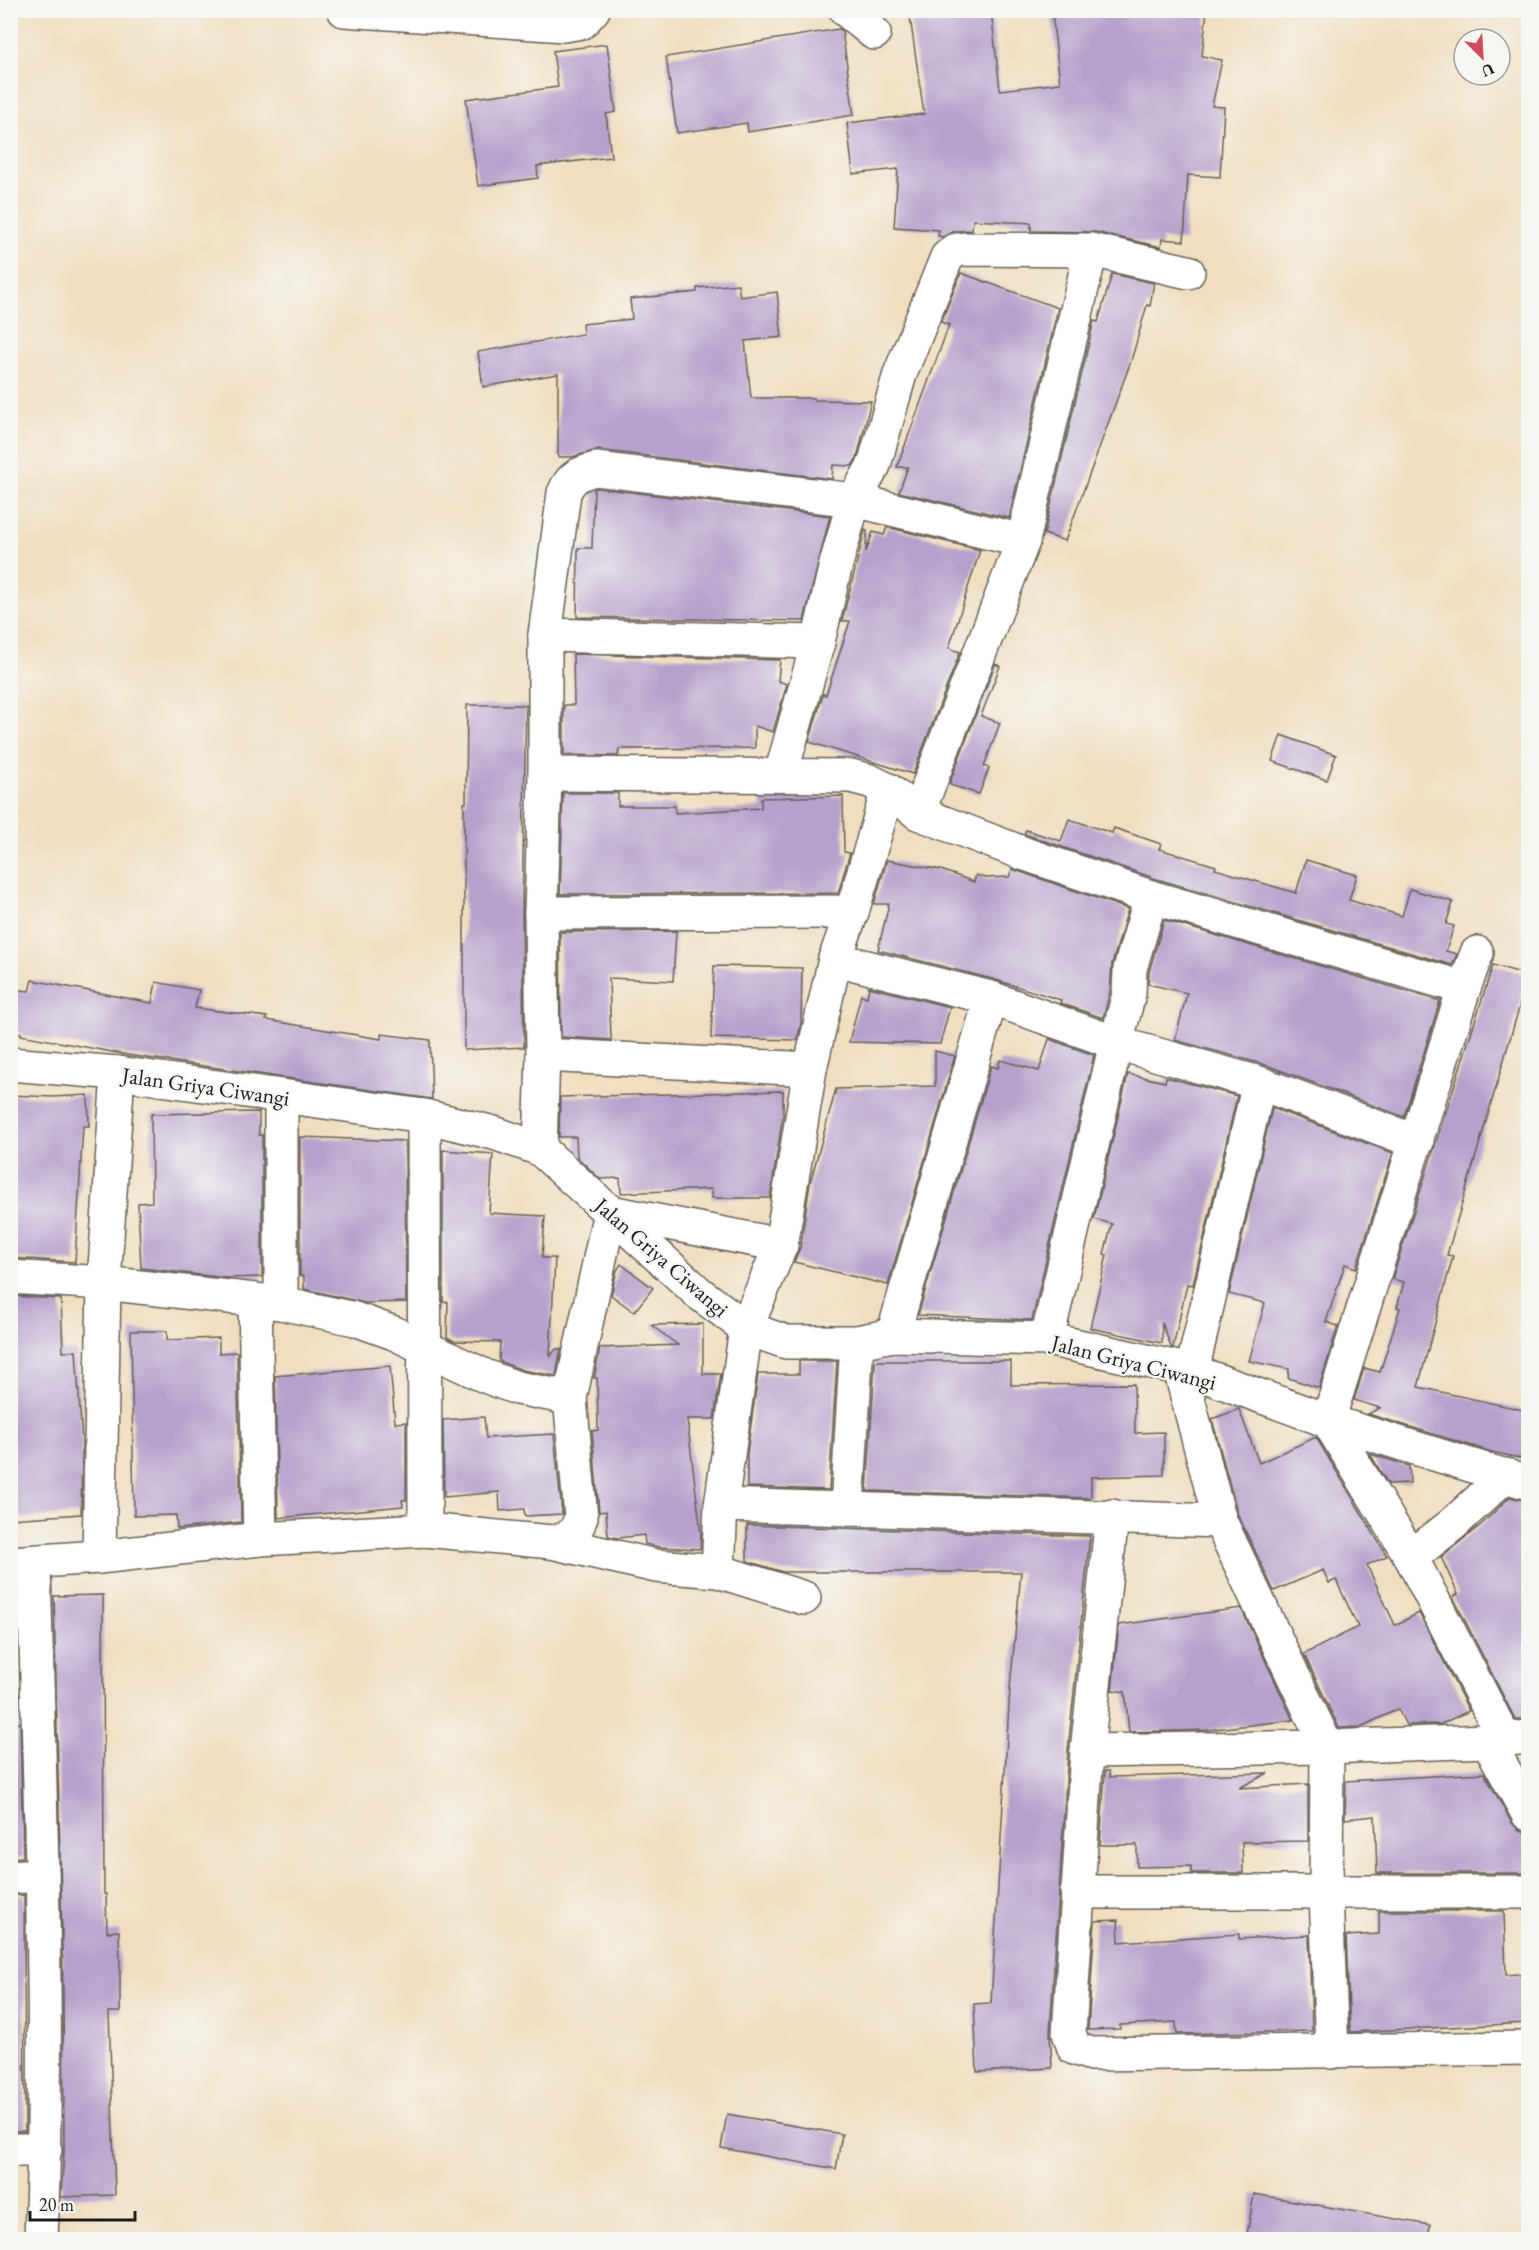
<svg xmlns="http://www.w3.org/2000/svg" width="1539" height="2250" font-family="'EB Garamond',serif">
  <rect width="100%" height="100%" fill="#f6f6f2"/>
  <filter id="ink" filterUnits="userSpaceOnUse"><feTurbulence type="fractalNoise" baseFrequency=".0167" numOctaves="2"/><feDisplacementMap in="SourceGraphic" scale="12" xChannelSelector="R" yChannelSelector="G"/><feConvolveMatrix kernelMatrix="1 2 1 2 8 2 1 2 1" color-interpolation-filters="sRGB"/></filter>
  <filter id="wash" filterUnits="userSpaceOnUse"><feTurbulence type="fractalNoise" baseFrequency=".008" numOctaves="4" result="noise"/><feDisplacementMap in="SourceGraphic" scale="24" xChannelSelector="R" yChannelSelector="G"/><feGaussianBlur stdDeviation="1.35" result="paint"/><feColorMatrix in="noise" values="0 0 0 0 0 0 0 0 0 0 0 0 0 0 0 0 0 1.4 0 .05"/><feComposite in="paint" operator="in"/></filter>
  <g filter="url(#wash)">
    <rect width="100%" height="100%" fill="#f0dec0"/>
    <g id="blocks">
      <g fill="#b6a1cc">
        <path d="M935 10H991L1000 90 1060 83 1052 13 1075 10H1207L1202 56 1222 60 1212 106 1224 107 1220 177 1188 175 1184 241 1162 239 1161 247 1095 232 1031 231V223L973 220 972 230 954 231 943 237 938 236 939 230 894 227 898 169 853 174 847 123 924 114 910 17 936 14Z"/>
        <path d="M839 29 842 31 854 115 748 132 747 123 677 133 666 57Z"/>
        <path d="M607 44 616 112 606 114 611 157 537 166 538 178 478 186 466 99 558 87 553 51Z"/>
        <path d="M961 273 1058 308 1009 518 899 492 908 467H897L949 325 941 322Z"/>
        <path d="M1112 274 1154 283 1150 306 1147 305 1131 361 1065 541 1044 534 1094 321 1098 322Z"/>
        <path d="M738 284 740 297 777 292 782 337 745 341 751 398H814V400L871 401 857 458 852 466 833 465 832 479 598 450 572 457H558V374L483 387 478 352 583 334 582 324 632 319 630 299 697 292V288Z"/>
        <path d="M597 488 830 516 804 621 577 617 578 548H592L594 489Z"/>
        <path d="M887 527 980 550 949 648 960 652 913 774 809 742 823 694 826 695 850 621H842L865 530 867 531 866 552 873 532 884 535Z"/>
        <path d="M573 654 780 660 778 681 787 684 773 732 755 726V748L619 749 618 756 564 755V705H574Z"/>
        <path d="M995 664 1000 666 981 716 1000 723 984 766 989 768 979 794 950 785V782Z"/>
        <path d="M467 705H526L522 912 524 1047 464 1050V803H466Z"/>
        <path d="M1281 735 1336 755 1327 780 1272 761Z"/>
        <path d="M563 793H618V806H675V813L761 808V798L843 796 844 852 850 853 838 893 560 894Z"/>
        <path d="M1069 819 1112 833 1114 828 1161 844 1159 849 1216 866 1215 869 1296 893 1306 860 1357 875 1349 900 1402 916 1410 889 1453 902 1446 924 1454 926 1446 951 1457 954 1452 965 1157 879 1024 834 1026 830 1061 841Z"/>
        <path d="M887 860 941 870 974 882 976 875 986 878 1009 877 1012 869 1128 909 1112 964 1110 991 1103 1018 1060 1003 1061 1000 996 980 878 950 889 904H874Z"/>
        <path d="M1164 920 1440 1001 1404 1117 1266 1065 1175 1040 1187 993 1148 984 1149 972Z"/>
        <path d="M676 931 673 981 609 978 611 1040 561 1037 560 932Z"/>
        <path d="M1493 965 1528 975V977L1447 1255 1453 1256 1418 1387 1528 1411V1460L1492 1452 1368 1414 1380 1408 1354 1400 1364 1368 1380 1372 1400 1308 1397 1307 1404 1282 1392 1279Z"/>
        <path d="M714 966 802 968 801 1024 797 1040 711 1038Z"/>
        <path d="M32 980 152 1003 156 982 199 990 195 1008 267 1017 266 1020 381 1039V1034L430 1040 432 1099 128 1055 21 1035V1033L10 1032V989L29 991Z"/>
        <path d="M869 987 950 1007 940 1044 849 1042 861 995 867 997Z"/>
        <path d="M1049 1039 1094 1055 1032 1320 918 1315 991 1066 998 1068 1000 1060 1039 1071Z"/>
        <path d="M935 1051 955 1056 888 1285 794 1262 800 1248 810 1183 836 1089 935 1086Z"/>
        <path d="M1128 1074 1165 1082 1166 1077 1237 1096 1193 1285 1187 1284 1173 1348 1171 1347 1162 1323V1343L1090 1328 1107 1255 1104 1254 1112 1224 1094 1219Z"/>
        <path d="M783 1091V1115L770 1198H712V1189L621 1193 620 1178 600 1179 577 1157 576 1137H559L560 1097Z"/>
        <path d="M10 1095 53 1097 88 1095 89 1126H83L75 1262 10 1258Z"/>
        <path d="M1272 1108 1393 1153 1356 1268 1345 1264 1326 1322 1338 1326 1319 1388 1288 1378 1289 1369 1249 1361 1265 1303 1229 1294Z"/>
        <path d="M259 1112V1135H262V1277L226 1278 141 1268 138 1203 152 1202 151 1114Z"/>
        <path d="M300 1137 405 1141 406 1302 365 1303 304 1289V1276H300Z"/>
        <path d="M443 1150 493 1154 489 1213 545 1216 542 1258H555L550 1357 556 1349H561L556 1376 522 1370 499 1361 500 1342 454 1341 447 1337 448 1302H443Z"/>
        <path d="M621 1264 653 1288 634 1312 611 1295 617 1270Z"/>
        <path d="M10 1296 61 1299 63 1352 76 1351 82 1441 81 1514 10 1519Z"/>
        <path d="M703 1324V1374H721L714 1419H687L701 1533 700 1549 659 1547 645 1544 644 1535 618 1538 608 1536 606 1511 599 1512 592 1431 598 1430 597 1378H594L600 1348 678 1345 651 1325Z"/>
        <path d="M131 1331H167V1340L219 1338V1353L237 1352 241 1522 177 1529 176 1515 134 1516Z"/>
        <path d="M799 1361H837L829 1490 747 1487V1453L758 1374H799Z"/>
        <path d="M875 1361H1011V1385L1134 1384 1135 1433 1164 1432V1475L1091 1477V1498L867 1491Z"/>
        <path d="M390 1366 395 1423 406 1422V1500H402L403 1506 278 1518 275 1376Z"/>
        <path d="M1239 1409 1259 1463 1316 1437 1387 1556 1367 1565 1395 1625 1419 1613 1469 1711 1441 1724 1406 1725 1398 1709 1361 1727 1339 1728 1304 1654 1358 1627 1336 1580 1329 1583 1323 1570 1274 1591 1238 1515 1212 1419Z"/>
        <path d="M484 1417 486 1438 554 1434 562 1514 525 1516 524 1509 500 1511 499 1492 444 1497 443 1420Z"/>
        <path d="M1370 1454 1409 1466 1410 1483 1388 1484Z"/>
        <path d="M1510 1497 1528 1501V1719H1515L1453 1597 1458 1594 1441 1557 1482 1524Z"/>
        <path d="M747 1525 1090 1536 1068 1750 1050 2032 1052 2068 977 2072 974 2004 991 2003 1010 1688 1021 1572H783L747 1561Z"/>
        <path d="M103 1595 104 1894H106L107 1932 119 1931 120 1969V2012H109L115 2195 61 2197 64 2151 63 1984 54 1596Z"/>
        <path d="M1241 1608 1293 1720 1207 1730 1129 1732 1125 1692 1112 1690 1119 1625Z"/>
        <path d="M20 1723 23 1857 10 1858V1724Z"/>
        <path d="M1105 1771H1109L1110 1777 1268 1773 1239 1788 1308 1784V1841L1242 1842 1243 1873H1191V1866L1137 1867V1845H1100Z"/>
        <path d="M1484 1773 1512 1823 1519 1830 1528 1833V1873H1377L1375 1816 1345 1819 1346 1781Z"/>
        <path d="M24 1895 25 2131H10V1896Z"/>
        <path d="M1379 1911H1504L1506 1975 1528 1973V2023L1350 2032 1346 1936 1379 1934Z"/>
        <path d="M1118 1920 1119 1942 1239 1934V1939L1309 1935 1312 2031 1177 2034 1176 2022 1120 2025V2029L1088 2030 1095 1921Z"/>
        <path d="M727 2114 842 2134 836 2169 721 2148Z"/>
        <path d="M1254 2194 1430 2225 1428 2240H1246Z"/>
      </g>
    </g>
  </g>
  <g filter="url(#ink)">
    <use href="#blocks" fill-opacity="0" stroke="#666055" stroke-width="1.5"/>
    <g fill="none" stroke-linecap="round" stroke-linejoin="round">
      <defs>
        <g id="minor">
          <path d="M344 10 564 25 582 22 593 10"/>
          <path d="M846 10 874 33"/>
          <path d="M545 635 818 642"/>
          <path d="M545 774 851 776 870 781 888 790 918 813 1025 854 1151 897 1464 988"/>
          <path d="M781 774 818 642 836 564 854 500 874 465 900 374 947 257 956 250 964 249 1091 250 1188 272"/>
          <path d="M918 813 1023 541 1091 250"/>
          <path d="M541 913 852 912"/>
          <path d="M1477 953 1464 988 1328 1421 1411 1557 1505 1740"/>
          <path d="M835 959 991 998 1116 1043 1259 1083 1417 1142"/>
          <path d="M543 1055 810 1069"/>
          <path d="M10 1064 118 1073 424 1116 494 1133 540 1149 700 1294 746 1328 786 1342H857L893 1335 1047 1339 1192 1371 1328 1421 1528 1483"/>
          <path d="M281 1097V1303"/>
          <path d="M424 1116 425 1530"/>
          <path d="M540 1149 543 1055 541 913 545 774V635L564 493C571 476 580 473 596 469L854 500 1023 541"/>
          <path d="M10 1277 104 1283 281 1303 355 1319 394 1333 485 1376 517 1388 570 1398"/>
          <path d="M255 1301 260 1539"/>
          <path d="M893 1335 991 998"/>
          <path d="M1047 1339 1116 1043 1129 994 1130 969 1151 897"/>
          <path d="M1180 1369 1220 1521 1327 1747 1326 1893 1332 2052"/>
          <path d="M1192 1371 1259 1083"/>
          <path d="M721 1505 1220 1521"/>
          <path d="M847 1508 857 1342"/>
          <path d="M1112 1516 1087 1751 1069 2033 1074 2048 1091 2054 1528 2048"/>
          <path d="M551 1542 656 1566 718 1571 804 1598"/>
          <path d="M99 1557 104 1283 118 1073"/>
          <path d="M1411 1557 1453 1524 1506 1475"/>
          <path d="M34 1562C39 1787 50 2013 41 2238"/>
          <path d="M10 1563 99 1557 260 1539 425 1530 551 1542C568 1540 576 1534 581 1517L570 1398 610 1212 781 1245"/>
          <path d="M718 1571 721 1505 746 1328 781 1245 810 1069 835 959 852 912 888 790"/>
          <path d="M1488 1741 1528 1814"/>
          <path d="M1087 1751 1327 1747 1488 1741 1528 1737"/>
          <path d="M10 1877 42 1875"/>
          <path d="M1077 1892H1528"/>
          <path d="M10 2150H45"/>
        </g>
      </defs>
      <use href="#minor" stroke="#666055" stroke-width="36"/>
      <use href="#minor" stroke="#fff" stroke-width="33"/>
    </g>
  </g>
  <g text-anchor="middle" stroke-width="4.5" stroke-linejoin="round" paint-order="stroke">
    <g font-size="22" fill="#1c1c1c" stroke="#f6f6f2">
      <text transform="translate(206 1086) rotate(8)" y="8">Jalan Griya Ciwangi</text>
      <text transform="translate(662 1257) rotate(41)" y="8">Jalan Griya Ciwangi</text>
      <text transform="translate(1134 1362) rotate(14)" y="8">Jalan Griya Ciwangi</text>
    </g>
  </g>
  <rect width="1539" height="2250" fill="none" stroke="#f6f6f2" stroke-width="36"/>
  <g transform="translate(1482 57) rotate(156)"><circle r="28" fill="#f6f6f2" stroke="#9f9f9c" stroke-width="1.5"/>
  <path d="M0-4.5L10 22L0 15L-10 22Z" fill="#d1495b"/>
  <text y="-9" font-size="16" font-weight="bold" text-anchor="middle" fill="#1c1c1c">U</text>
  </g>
  <path d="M30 2211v9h105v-9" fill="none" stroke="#1c1c1c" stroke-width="3"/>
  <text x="39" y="2211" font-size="18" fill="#1c1c1c" stroke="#f6f6f2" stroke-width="4.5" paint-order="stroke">20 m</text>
</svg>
